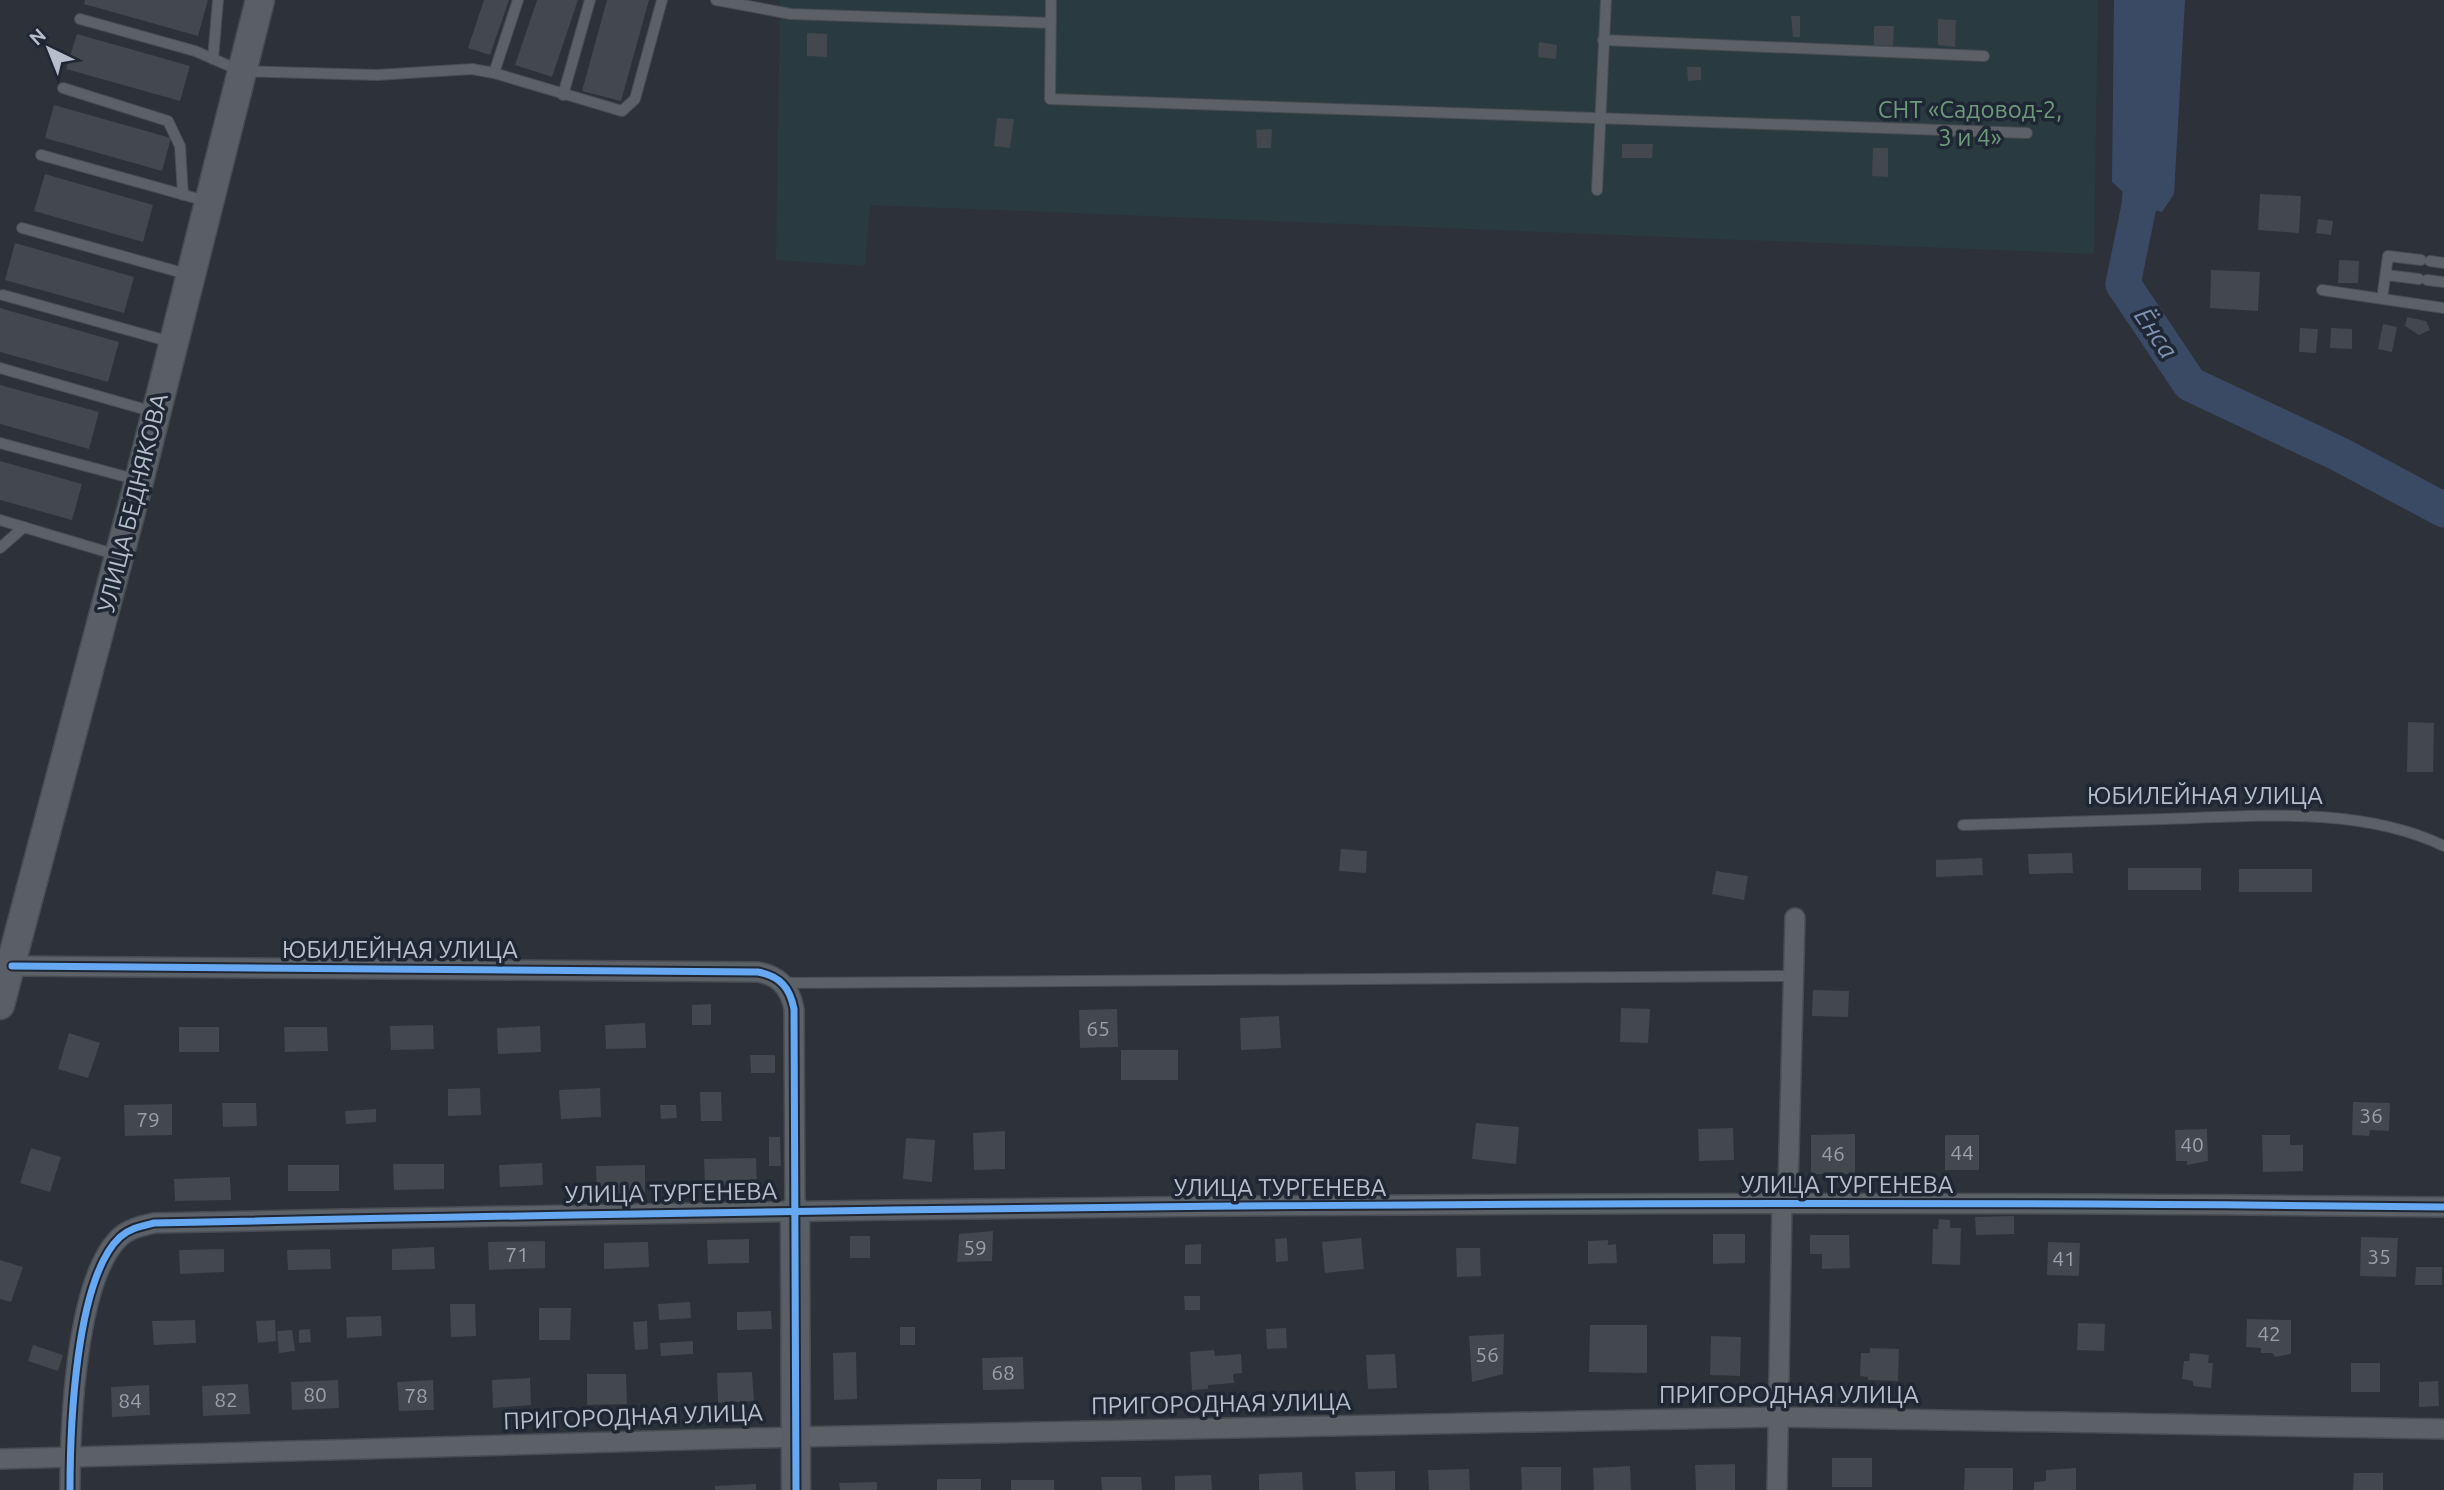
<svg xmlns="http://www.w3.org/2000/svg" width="2444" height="1490" font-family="Ubuntu,sans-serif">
  <rect width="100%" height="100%" fill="#2c313a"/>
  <path fill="#293b40" d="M780 0H2098L2094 254 870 205 865 266 776 260Z"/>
  <path fill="#3b4a64" d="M2114 0H2185L2174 194 2162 212 2139 206 2112 182Z"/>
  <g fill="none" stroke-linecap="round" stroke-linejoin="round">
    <path stroke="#3b4a64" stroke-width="35" d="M2143 157 2139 206 2123 284 2190 384 2339 454 2444 510"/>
  </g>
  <g fill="#43474e">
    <path d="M85 0H208L198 36 84 4Z"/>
    <path d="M484 0H509L490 55 468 48Z"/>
    <path d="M537 0H578L552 77 515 65Z"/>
    <path d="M607 0H649L621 101 582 91Z"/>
    <path d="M1791 16H1800V37H1793Z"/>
    <path d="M1938 19 1956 20 1955 47 1938 45Z"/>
    <path d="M1874 26H1894L1893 46 1874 45Z"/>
    <path d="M807 33 827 34V57L807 56Z"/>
    <path d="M77 34 190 66 180 101 66 69Z"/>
    <path d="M1539 42 1557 45 1556 59 1538 57Z"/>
    <path d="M1687 67H1701V80L1688 81Z"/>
    <path d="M54 105 171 138 162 171 45 138Z"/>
    <path d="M997 118 1014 119 1010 148 994 146Z"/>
    <path d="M1272 129 1271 148H1257L1256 130Z"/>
    <path d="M1622 144H1653L1652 158H1622Z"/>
    <path d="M1873 148H1888V177L1872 176Z"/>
    <path d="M45 174 153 205 143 242 34 211Z"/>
    <path d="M2260 194 2301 196 2299 233 2258 230Z"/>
    <path d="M2318 219 2333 221 2331 235 2316 233Z"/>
    <path d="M15 243 134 277 124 313 5 280Z"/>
    <path d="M2339 260 2359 261 2358 283H2338Z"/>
    <path d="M2211 270 2260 272 2258 311 2210 308Z"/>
    <path d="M0 308 119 342 108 382 0 352Z"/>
    <path d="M2407 317 2426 321 2430 330 2419 335 2405 326Z"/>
    <path d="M2383 324 2397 327 2392 352 2378 349Z"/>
    <path d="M2300 328 2318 329 2316 353 2299 352Z"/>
    <path d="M2331 328 2352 329V349L2330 348Z"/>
    <path d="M0 385 99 412 89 449 0 424Z"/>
    <path d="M0 461 82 484 72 520 0 500Z"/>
    <path d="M2408 722 2434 723 2433 772H2407Z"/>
    <path d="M1341 849 1367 851 1366 873 1339 871Z"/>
    <path d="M2072 853 2073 873 2029 874 2028 854Z"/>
    <path d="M1982 858 1983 875 1936 877V860Z"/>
    <rect x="2128" y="868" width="73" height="22"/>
    <rect x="2239" y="869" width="73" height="23"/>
    <path d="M1716 871 1748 876 1744 900 1712 894Z"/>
    <path d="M1813 990 1849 991 1848 1017 1812 1016Z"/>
    <path d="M711 1004V1025H692V1005Z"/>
    <path d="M1621 1008 1650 1009 1648 1043 1620 1042Z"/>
    <path d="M1117 1009 1118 1047 1080 1048 1079 1010Z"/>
    <path d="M1279 1016 1281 1048 1241 1050 1240 1018Z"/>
    <path d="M645 1023 646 1048 606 1049 605 1025Z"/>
    <path d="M433 1025 434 1049 391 1050 390 1026Z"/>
    <path d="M540 1026 541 1052 498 1054 497 1028Z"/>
    <rect x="179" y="1027" width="40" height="25"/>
    <path d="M284 1027H327L328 1051 285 1052Z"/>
    <path d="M69 1033 100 1043 88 1078 58 1069Z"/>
    <rect x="1121" y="1050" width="57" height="30"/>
    <path d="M750 1055H775V1073H751Z"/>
    <path d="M480 1088 481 1115 448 1116V1089Z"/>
    <path d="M600 1088 601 1117 561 1119 559 1090Z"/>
    <path d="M700 1092H721L722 1121H701Z"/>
    <path d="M2353 1102 2390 1103 2389 1131 2370 1130 2369 1136 2352 1135Z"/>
    <path d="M222 1103H256L257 1126 223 1127Z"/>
    <path d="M172 1104V1135L125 1136 124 1105Z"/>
    <path d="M660 1105H676L677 1118 661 1119Z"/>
    <path d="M376 1109V1122L346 1124 345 1111Z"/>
    <path d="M1476 1123 1519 1127 1516 1164 1472 1159Z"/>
    <path d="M1733 1128 1734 1160 1699 1161 1698 1129Z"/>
    <path d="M2207 1129 2208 1161 2187 1165V1161H2176L2175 1130Z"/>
    <path d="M1005 1131V1169L974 1170 973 1133Z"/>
    <path d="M1855 1134V1174H1811V1135Z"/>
    <rect x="1945" y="1135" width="34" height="35"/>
    <path d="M2262 1135H2290V1145H2303V1171L2263 1172Z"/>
    <path d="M769 1137H780L781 1166H769Z"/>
    <path d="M906 1138 935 1140 932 1182 903 1179Z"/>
    <path d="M31 1148 61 1157 50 1192 20 1183Z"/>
    <path d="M756 1158 757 1184 705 1185 704 1159Z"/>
    <path d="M542 1163 543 1185 500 1187 499 1165Z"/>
    <path d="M393 1164H444V1189L394 1190Z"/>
    <rect x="288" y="1165" width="51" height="26"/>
    <path d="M645 1165V1192L597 1194 596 1166Z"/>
    <path d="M230 1177 231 1200 175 1201 174 1179Z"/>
    <path d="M2014 1216V1234L1976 1235 1975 1217Z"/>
    <path d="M1939 1219 1950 1220V1228H1961L1960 1265 1932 1264 1933 1229H1938Z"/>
    <path d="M993 1231 992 1261 957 1262 959 1234Z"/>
    <path d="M1713 1234H1745V1263L1713 1264Z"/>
    <path d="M1810 1235H1849L1850 1268 1822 1269V1254H1810Z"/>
    <rect x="850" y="1236" width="20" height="22"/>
    <path d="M2361 1237 2398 1238 2396 1277 2360 1276Z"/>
    <path d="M1287 1238 1288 1261 1276 1262 1275 1239Z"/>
    <path d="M1361 1238 1364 1269 1325 1273 1322 1242Z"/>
    <path d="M749 1239V1263L708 1264 707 1240Z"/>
    <path d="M1608 1240V1245L1616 1244 1617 1263 1588 1264V1241Z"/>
    <path d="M545 1241V1268L489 1270 488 1242Z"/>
    <path d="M648 1242 649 1267 604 1269V1243Z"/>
    <path d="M2048 1242 2080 1243 2079 1276 2047 1275Z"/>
    <path d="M1201 1244V1264H1185V1245Z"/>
    <path d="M434 1247 435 1269 392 1270V1249Z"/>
    <path d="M1456 1248H1480L1481 1276 1457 1277Z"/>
    <path d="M224 1249V1272L180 1274 179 1250Z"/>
    <path d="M330 1249 331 1269 288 1270 287 1250Z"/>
    <path d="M0 1260 23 1267 11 1302 0 1299Z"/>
    <path d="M2416 1267H2442V1285H2415Z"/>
    <path d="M1184 1296H1200V1310H1185Z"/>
    <path d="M690 1302 691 1318 659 1320 658 1304Z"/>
    <path d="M450 1304H475L476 1336 451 1337Z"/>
    <path d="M539 1308H571L570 1340H539Z"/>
    <path d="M771 1311 772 1329 737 1330V1312Z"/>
    <path d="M381 1316 382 1336 347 1338 346 1317Z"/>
    <path d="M2247 1319 2291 1320V1354L2275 1357 2272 1353H2261V1348L2246 1347Z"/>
    <path d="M195 1320 196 1343 154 1345 152 1321Z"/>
    <path d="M275 1320 276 1341 258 1343 256 1321Z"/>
    <path d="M647 1321 648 1349 635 1350 633 1322Z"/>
    <path d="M2078 1323 2105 1324 2104 1351 2077 1350Z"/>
    <path d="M1590 1325H1647V1373L1589 1372Z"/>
    <rect x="900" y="1327" width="15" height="18"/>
    <path d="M1286 1328 1287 1348 1267 1349 1266 1329Z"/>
    <path d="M310 1329 311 1342 299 1343V1330Z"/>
    <path d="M292 1330 295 1351 279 1353 277 1331Z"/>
    <path d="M1504 1334 1503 1374 1472 1382 1469 1336Z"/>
    <path d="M1711 1336 1741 1337 1740 1376 1710 1375Z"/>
    <path d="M693 1341V1354L661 1356 660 1343Z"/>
    <path d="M33 1345 63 1355 58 1371 28 1361Z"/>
    <path d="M1870 1348 1899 1349 1898 1381 1868 1380V1377L1860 1376 1861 1353H1870Z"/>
    <path d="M1214 1350 1215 1356 1241 1354 1242 1373 1233 1374 1234 1383 1208 1385V1389L1192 1390 1190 1352Z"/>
    <path d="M856 1352 857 1399 834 1400 833 1353Z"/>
    <path d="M2190 1353 2209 1355 2208 1363H2213L2211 1388 2193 1386V1381L2182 1379 2184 1361H2189Z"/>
    <path d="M1395 1354 1397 1388 1368 1389 1366 1355Z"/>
    <path d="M1023 1357 1024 1389 983 1390 982 1358Z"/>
    <rect x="2351" y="1363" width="29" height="29"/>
    <path d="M752 1372 754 1401 718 1403 717 1373Z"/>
    <path d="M587 1374H626L627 1404 587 1405Z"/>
    <path d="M530 1378 531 1405 493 1408 492 1380Z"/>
    <path d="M338 1380 339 1408 292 1410 291 1382Z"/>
    <path d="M433 1380 434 1410 399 1411 397 1382Z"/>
    <path d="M2438 1381 2439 1406 2419 1407V1382Z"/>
    <path d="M248 1384 250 1414 203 1416 202 1386Z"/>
    <path d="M149 1385 150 1415 112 1417 111 1387Z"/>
    <rect x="1832" y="1458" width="40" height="29"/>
    <path d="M1735 1464V1490H1696L1695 1465Z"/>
    <path d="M1630 1466 1631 1490H1594L1593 1468Z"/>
    <path d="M1521 1467H1561V1490H1522Z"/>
    <path d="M1965 1468H2013V1490H1964Z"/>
    <path d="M2076 1468V1490H2034V1482L2046 1481V1470Z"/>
    <path d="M1469 1469 1470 1490H1429L1428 1470Z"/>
    <path d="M1395 1471V1490H1356L1355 1472Z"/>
    <path d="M1302 1472 1303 1490H1259V1474Z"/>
    <path d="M2354 1473H2383V1490H2353Z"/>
    <path d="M1211 1475 1212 1490H1175V1476Z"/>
    <path d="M1101 1477H1141L1142 1490H1102Z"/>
    <rect x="937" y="1479" width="44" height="11"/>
    <rect x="1011" y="1480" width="43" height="10"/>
    <path d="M877 1482V1490H840L839 1483Z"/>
    <path d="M756 1484V1490H715V1486Z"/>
  </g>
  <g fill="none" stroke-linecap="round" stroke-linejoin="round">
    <defs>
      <g id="lane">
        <path d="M716 0 791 14 1051 23"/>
        <path d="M1051 0 1050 99 2027 133"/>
        <path d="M80 19 195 51 241 71 377 75 472 69 494 73 518 0"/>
        <path d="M1603 40 1984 56"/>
        <path d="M213 59 218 0"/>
        <path d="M494 73 622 111 635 99 662 0"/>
        <path d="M63 88 168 121 180 146 183 195"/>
        <path d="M563 95 590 0"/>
        <path d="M41 155 206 201"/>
        <path d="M1597 190 1606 0"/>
        <path d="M22 228 190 275"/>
        <path d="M2430 261 2444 263"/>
        <path d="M2386 275 2419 279"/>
        <path d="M2427 280 2444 282"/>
        <path d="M2322 290 2444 308"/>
        <path d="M3 295 171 342"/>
        <path d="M2382 299 2388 256 2421 260"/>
        <path d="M0 368 154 412"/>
        <path d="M0 443 138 480"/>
        <path d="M0 520 117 555"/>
        <path d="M0 548 24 527"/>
        <path d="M1963 825C2030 823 2098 821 2165 819 2256 816 2360 806 2444 846"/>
        <path d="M784 983 1793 976"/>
      </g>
      <g id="street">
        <path d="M12 966 758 972C780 976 790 988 794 1009L795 1210"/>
        <path d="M0 1459 795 1437 1776 1417 2444 1429"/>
        <path d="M70 1490C70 1430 75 1279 120 1237 130 1228 142 1226 154 1223 917 1207 1681 1198 2444 1207"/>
        <path d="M1777 1490 1782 1205 1788 1190 1795 918"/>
      </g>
      <g id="secondary">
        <path d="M0 1005 139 481 260 0"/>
        <path d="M795 1210 796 1490"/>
      </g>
    </defs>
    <use href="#lane" stroke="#484c52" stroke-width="12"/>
    <use href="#street" stroke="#484c52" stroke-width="22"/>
    <use href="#secondary" stroke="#484c52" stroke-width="31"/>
    <use href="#lane" stroke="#5c6067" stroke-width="10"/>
    <use href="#street" stroke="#5c6067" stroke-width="19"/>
    <use href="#secondary" stroke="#5a5e66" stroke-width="28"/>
    <defs>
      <g id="cycleway">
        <path d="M12 966 758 972C780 976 790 988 794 1009L796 1490"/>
        <path d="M70 1490C70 1430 75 1279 120 1237 130 1228 142 1226 154 1223 917 1207 1681 1198 2444 1207"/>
      </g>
    </defs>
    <use href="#cycleway" stroke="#1f2735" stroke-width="11"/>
    <use href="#cycleway" stroke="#66a8f1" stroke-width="7"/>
  </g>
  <g text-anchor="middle" stroke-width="7" stroke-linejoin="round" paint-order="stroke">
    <g font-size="21" fill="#9aa0ab">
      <text x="1098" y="1036">65</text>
      <text x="2371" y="1123">36</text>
      <text x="148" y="1127">79</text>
      <text x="2192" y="1152">40</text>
      <text x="1962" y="1160">44</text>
      <text x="1833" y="1161">46</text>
      <text x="975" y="1255">59</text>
      <text x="517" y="1262">71</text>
      <text x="2379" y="1264">35</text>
      <text x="2064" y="1266">41</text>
      <text x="2269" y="1341">42</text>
      <text x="1487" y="1362">56</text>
      <text x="1003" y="1380">68</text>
      <text x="315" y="1402">80</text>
      <text x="416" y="1403">78</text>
      <text x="226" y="1407">82</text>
      <text x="130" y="1408">84</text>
    </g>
    <g font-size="24" fill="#6e9a7a" stroke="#1f2735">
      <text x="1970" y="118">СНТ «Садовод-2,<tspan x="1970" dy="28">3 и 4»</tspan></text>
    </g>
    <g font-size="24" fill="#b7bdca" stroke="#1f2735">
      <text transform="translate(133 503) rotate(-76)" y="8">УЛИЦА БЕДНЯКОВА</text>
      <text x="2205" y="804">ЮБИЛЕЙНАЯ УЛИЦА</text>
      <text x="400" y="958">ЮБИЛЕЙНАЯ УЛИЦА</text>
      <text x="1847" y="1193">УЛИЦА ТУРГЕНЕВА</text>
      <text x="1280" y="1196">УЛИЦА ТУРГЕНЕВА</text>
      <text transform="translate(671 1193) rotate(-1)" y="8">УЛИЦА ТУРГЕНЕВА</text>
      <text x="1789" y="1403">ПРИГОРОДНАЯ УЛИЦА</text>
      <text transform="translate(1221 1404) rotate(-1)" y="8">ПРИГОРОДНАЯ УЛИЦА</text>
      <text transform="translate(633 1417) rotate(-2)" y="8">ПРИГОРОДНАЯ УЛИЦА</text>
    </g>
    <g font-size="26" font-style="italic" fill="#7f93b1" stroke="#1f2735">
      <text transform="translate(2156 333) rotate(56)" y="9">Ёнса</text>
    </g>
  </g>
  <g transform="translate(49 49) rotate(317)" stroke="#1f2735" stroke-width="5" paint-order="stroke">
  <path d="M0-5L12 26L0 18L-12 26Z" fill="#b7bdca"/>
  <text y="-10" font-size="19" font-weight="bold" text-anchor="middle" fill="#b7bdca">N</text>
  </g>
</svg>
